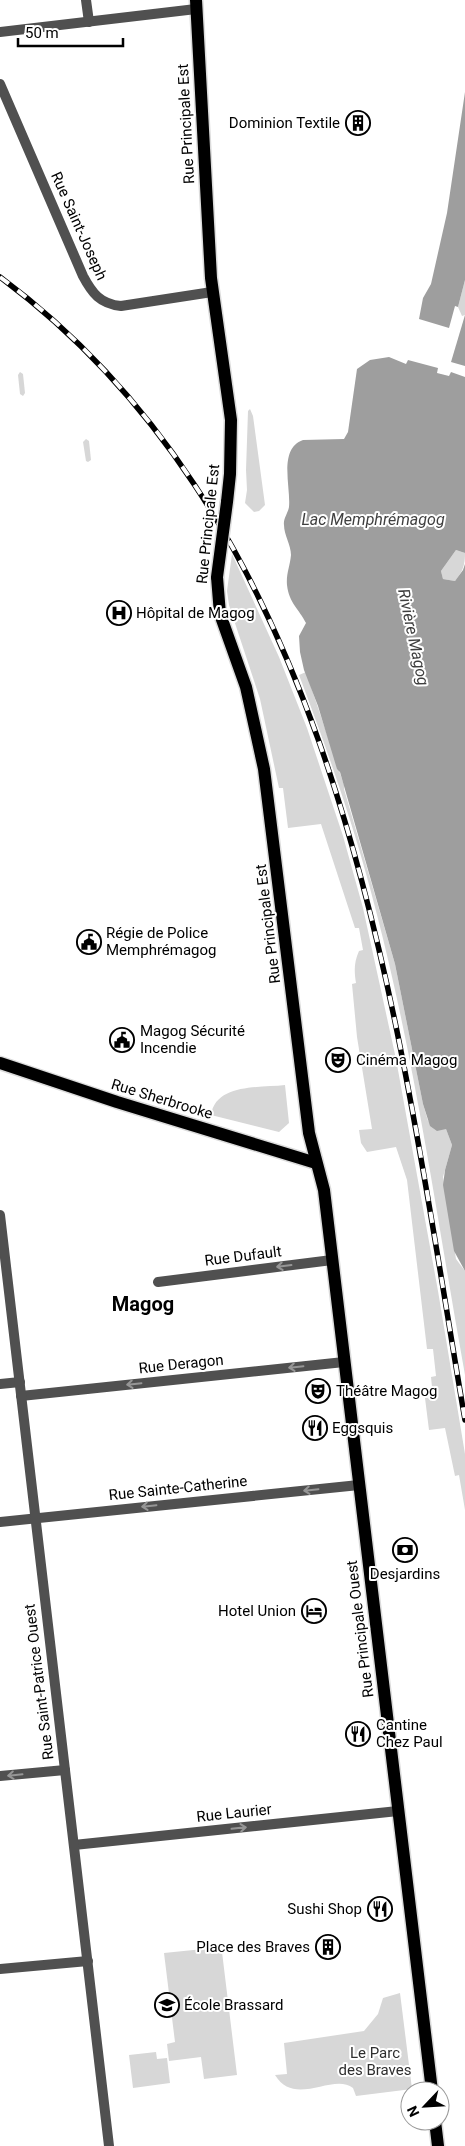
<svg xmlns="http://www.w3.org/2000/svg" width="465" height="2146" font-family="Roboto,sans-serif">
  <rect width="100%" height="100%" fill="#fff"/>
  <g fill="#d7d7d7">
    <path d="M465 280V315L462 316 458 307Z"/>
    <path d="M20 372 23 374 25 393 23 396 20 394 18 375Z"/>
    <path d="M250 409 253 416 265 505 259 511 254 512 245 503 247 490 246 470 248 411Z"/>
    <path d="M86 439 89 441 91 460 88 462 86 461 83 442Z"/>
    <path d="M456 550 465 553C465 565 463 571 455 581L443 579 441 571Z"/>
    <path d="M232 554 279 657 307 728 343 836 363 908 396 1059 438 1291 465 1454V1510L459 1475 455 1476 445 1428 429 1430 425 1398 433 1397 431 1377 436 1376 433 1349H427L407 1180 396 1147 367 1152 361 1143 359 1130 372 1129 357 1037 352 984 356 983C354 971 354 962 359 951L363 950 359 928H355L321 824 288 828 283 788H279L260 699 229 605 227 591Z"/>
    <path d="M306 672 344 785V789L395 964 423 1104 428 1121 446 1129 452 1145 443 1177 456 1259 465 1271V1375C437 1220 416 1064 376 911 356 831 328 752 299 675Z"/>
    <path d="M285 1085 289 1123 279 1132 211 1115C216 1083 260 1088 285 1085Z"/>
    <path d="M213 1948 214 1953 222 1952 237 2075 204 2079 201 2057 169 2061 167 2044 175 2042 164 1953Z"/>
    <path d="M400 1993 412 2089 356 2096 353 2088C333 2072 295 2108 275 2075L287 2074 284 2043 364 2031 378 2014 383 1998Z"/>
    <path d="M156 2052 157 2059 167 2058 170 2083 133 2088 129 2055Z"/>
  </g>
  <g fill="#9e9e9e">
    <path d="M465 92V280L458 307 455 306 449 328 419 319 423 298 431 284 447 213Z"/>
    <path d="M465 315V366L451 362Z"/>
    <path d="M389 357 406 364 408 360 438 368 437 373 449 376 451 372 465 377V553L456 550 441 571 443 579 455 581 463 570 465 564V1271L454 1251 443 1185 445 1170 452 1145 446 1129 437 1131 430 1126 423 1104 395 964 340 772 337 769 318 706 304 670 300 652 299 636 306 623C299 609 289 603 287 585 286 574 290 566 291 555 291 545 284 535 284 525 283 519 288 513 289 507 291 487 278 449 303 440L344 439 348 432 357 369 370 360Z"/>
  </g>
  <g fill="none" stroke-linecap="round" stroke-linejoin="round">
    <defs>
      <g id="primary">
        <path d="M196 0 211 278 231 420 230 474 227 502"/>
        <path d="M217 577 220 614 246 687 264 769 309 1133 324 1190 432 2091"/>
        <path d="M0 1063 117 1102 316 1163"/>
        <path d="M435 2121 438 2146"/>
      </g>
    </defs>
    <use href="#primary" stroke="#dbdbdb" stroke-width="15"/>
    <g stroke="#505050" stroke-width="10">
      <path d="M86 0 89 22"/>
      <path d="M0 32 196 9"/>
      <path d="M0 84 83 276C92 293 100 304 121 306L212 292"/>
      <path d="M158 1282 332 1260"/>
      <path d="M0 1384 20 1382"/>
      <path d="M21 1396 344 1362"/>
      <path d="M0 1522 359 1485"/>
      <path d="M0 1776 65 1770"/>
      <path d="M74 1845 398 1811"/>
      <path d="M0 1969 88 1961"/>
    </g>
    <path stroke="#505050" stroke-width="10" d="M0 1215 109 2146"/>
    <use href="#primary" stroke="#000" stroke-width="12"/>
    <defs>
      <path id="rail" d="M0 277C348 535 397 1025 465 1420"/>
    </defs>
    <use href="#rail" stroke="#000" stroke-width="5.5"/>
    <use href="#rail" stroke="#fff" stroke-width="4" stroke-dasharray="11" stroke-linecap="butt"/>
    <defs>
      <path id="primary-bridge" d="M217 577 227 502"/>
    </defs>
    <use href="#primary-bridge" stroke="#dbdbdb" stroke-width="15" stroke-linecap="butt"/>
    <use href="#primary-bridge" stroke="#000" stroke-width="12"/>
  </g>
  <defs><path id="oneway-shaft" d="M-6 0H5M1.5-3L5.5 0L1.5 3" fill="none" stroke-width="1.6" stroke-linecap="round" stroke-linejoin="round" transform="scale(1.25)"/></defs>
  <g stroke="#969696">
    <use href="#oneway-shaft" transform="translate(284 1266) rotate(173)"/>
    <use href="#oneway-shaft" transform="translate(296 1367) rotate(174)"/>
    <use href="#oneway-shaft" transform="translate(134 1384) rotate(174)"/>
    <use href="#oneway-shaft" transform="translate(311 1490) rotate(174)"/>
    <use href="#oneway-shaft" transform="translate(149 1506) rotate(174)"/>
    <use href="#oneway-shaft" transform="translate(15 1775) rotate(174)"/>
    <use href="#oneway-shaft" transform="translate(239 1828) rotate(-6)"/>
  </g>
  <defs>
    <symbol id="building-ring" viewBox="-11 -11 22 22"><circle r="9.5" fill="#fff" stroke="#000" stroke-width="1.5"/><path d="M-4-6H4V6H1V3H-1V6H-4ZM-2.5-4.3h1.7v1.8h-1.7ZM.8-4.3h1.7v1.8H.8ZM-2.5-1h1.7V.8h-1.7ZM.8-1h1.7V.8H.8Z" fill="#000"/></symbol>
    <symbol id="hospital-ring" viewBox="-11 -11 22 22"><circle r="9.5" fill="#fff" stroke="#000" stroke-width="1.5"/><path d="M-5-5h3v3.5h4V-5h3V5h-3V1.5h-4V5h-3Z" fill="#000"/></symbol>
    <symbol id="civic-ring" viewBox="-11 -11 22 22"><circle r="9.5" fill="#fff" stroke="#000" stroke-width="1.5"/><path d="M-.6-6.5H3V-4.5H.6V-3L4-1V1h2V6H-6V1h2V-1L-.6-3ZM-1.2 2.5V6h2.4V2.5Z" fill="#000"/></symbol>
    <symbol id="theatre-ring" viewBox="-11 -11 22 22"><circle r="9.5" fill="#fff" stroke="#000" stroke-width="1.5"/><path d="M-5-5.5Q0-4 5-5.5V0Q5 5 0 6Q-5 5-5 0ZM-3.3-2.5H-1v1.5H-3.3ZM1-2.5H3.3v1.5H1ZM-2.8 1Q0 5.5 2.8 1Z" fill="#000"/></symbol>
    <symbol id="restaurant-ring" viewBox="-11 -11 22 22"><circle r="9.5" fill="#fff" stroke="#000" stroke-width="1.5"/><path d="M-5-6h1v4h1v-4h1v4h1v-4h1v5L-1.5 .5V6h-2V.5L-5-1ZM5-6V6H3V1.5H1.5Q1.5-4 5-6Z" fill="#000"/></symbol>
    <symbol id="bank-ring" viewBox="-11 -11 22 22"><circle r="9.5" fill="#fff" stroke="#000" stroke-width="1.5"/><path d="M-6-4H6V4H-6ZM0-2.3a2.3 2.3 0 1 0 0 4.6a2.3 2.3 0 1 0 0-4.6Z" fill="#000"/></symbol>
    <symbol id="hotel-ring" viewBox="-11 -11 22 22"><circle r="9.5" fill="#fff" stroke="#000" stroke-width="1.5"/><path d="M-6-4.5h1.5V1H6V5H4.5V3h-9V5H-6ZM-4 0a1.8 1.8 0 1 1 3.6 0ZM.5 0V-2.5h3Q6-2.5 6 0Z" fill="#000"/></symbol>
    <symbol id="school-ring" viewBox="-11 -11 22 22"><circle r="9.5" fill="#fff" stroke="#000" stroke-width="1.5"/><path d="M0-5L7-2L0 1L-7-2ZM-4 1L0 2.5L4 1V4Q0 6-4 4Z" fill="#000"/></symbol>
  </defs>
  <g fill-rule="evenodd">
    <use href="#building-ring" x="344" y="109" width="28" height="28"/>
    <use href="#hospital-ring" x="105" y="599" width="28" height="28"/>
    <use href="#civic-ring" x="75" y="928" width="28" height="28"/>
    <use href="#civic-ring" x="108" y="1026" width="28" height="28"/>
    <use href="#theatre-ring" x="324" y="1046" width="28" height="28"/>
    <use href="#theatre-ring" x="304" y="1377" width="28" height="28"/>
    <use href="#restaurant-ring" x="301" y="1414" width="28" height="28"/>
    <use href="#bank-ring" x="391" y="1536" width="28" height="28"/>
    <use href="#hotel-ring" x="300" y="1597" width="28" height="28"/>
    <use href="#restaurant-ring" x="344" y="1720" width="28" height="28"/>
    <use href="#restaurant-ring" x="366" y="1895" width="28" height="28"/>
    <use href="#building-ring" x="314" y="1933" width="28" height="28"/>
    <use href="#school-ring" x="153" y="1991" width="28" height="28"/>
  </g>
  <g text-anchor="middle" stroke-width="4" stroke-linejoin="round" paint-order="stroke">
    <g font-size="15" fill="#000" stroke="#fff" text-anchor="start">
      <text x="340" y="128" text-anchor="end">Dominion Textile</text>
      <text x="136" y="618">Hôpital de Magog</text>
      <text x="106" y="938">Régie de Police<tspan x="106" dy="17">Memphrémagog</tspan></text>
      <text x="140" y="1036">Magog Sécurité<tspan x="140" dy="17">Incendie</tspan></text>
      <text x="356" y="1065">Cinéma Magog</text>
      <text x="336" y="1396">Théâtre Magog</text>
      <text x="332" y="1433">Eggsquis</text>
      <text x="405" y="1579" text-anchor="middle">Desjardins</text>
      <text x="296" y="1616" text-anchor="end">Hotel Union</text>
      <text x="376" y="1730">Cantine<tspan x="376" dy="17">Chez Paul</tspan></text>
      <text x="362" y="1914" text-anchor="end">Sushi Shop</text>
      <text x="310" y="1952" text-anchor="end">Place des Braves</text>
      <text x="184" y="2010">École Brassard</text>
    </g>
    <g font-size="15" fill="#000" stroke="#fff">
      <text transform="translate(186 124) rotate(-93)" y="5">Rue Principale Est</text>
      <text transform="translate(79 226) rotate(66)" y="5">Rue Saint-Joseph</text>
      <text transform="translate(208 524) rotate(-84)" y="5">Rue Principale Est</text>
      <text transform="translate(268 924) rotate(-97)" y="5">Rue Principale Est</text>
      <text transform="translate(162 1099) rotate(17)" y="5">Rue Sherbrooke</text>
      <text transform="translate(243 1256) rotate(-7)" y="5">Rue Dufault</text>
      <text transform="translate(181 1364) rotate(-6)" y="5">Rue Deragon</text>
      <text transform="translate(178 1488) rotate(-6)" y="5">Rue Sainte-Catherine</text>
      <text transform="translate(360 1629) rotate(-97)" y="5">Rue Principale Ouest</text>
      <text transform="translate(39 1682) rotate(-97)" y="5">Rue Saint-Patrice Ouest</text>
      <text transform="translate(234 1813) rotate(-6)" y="5">Rue Laurier</text>
    </g>
    <g font-size="15" fill="#2e2e2e" stroke="#fff">
      <text x="375" y="2058">Le Parc<tspan x="375" dy="17">des Braves</tspan></text>
    </g>
    <g font-size="16" font-style="italic" fill="#3f3f3f" stroke="#fff">
      <text x="373" y="525">Lac Memphrémagog</text>
      <text transform="translate(414 637) rotate(78)" y="6">Rivière Magog</text>
    </g>
    <g font-size="20" font-weight="bold" fill="#000" stroke="#fff">
      <text x="143" y="1311">Magog</text>
    </g>
  </g>
  <g transform="translate(425 2106) rotate(245)"><circle r="24" fill="#ffffff" stroke="#999999"/>
  <path d="M0-4L9 19L0 12L-9 19Z" fill="#000000"/>
  <text y="-8" font-size="14" font-weight="bold" text-anchor="middle" fill="#000000">N</text>
  </g>
  <path d="M18 38v8h105v-8" fill="none" stroke="#000000" stroke-width="2.5"/>
  <text x="25" y="38" font-size="15" fill="#000000" stroke="#ffffff" stroke-width="4" paint-order="stroke">50 m</text>
</svg>
